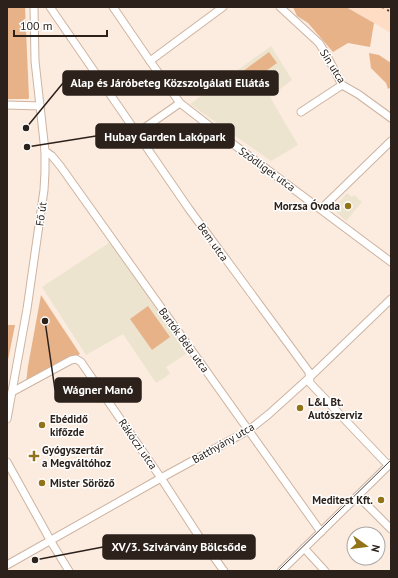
<svg xmlns="http://www.w3.org/2000/svg" width="398" height="578" font-family="'PT Sans',sans-serif">
  <rect width="100%" height="100%" fill="#fcebdf"/>
  <path fill="#feddc4" d="M346 7H391V33L374 23Z"/>
  <g fill="#ede4cf">
    <path d="M271 46 292 80 270 97 298 145 271 161 190 104Z"/>
    <path d="M347 193 352 197 354 195 362 202 346 221 333 209Z"/>
    <path d="M112 241 136 276 186 354 166 367 170 373 167 376 156 383 123 334 86 355 42 287Z"/>
  </g>
  <g fill="#e8b288">
    <path d="M7 7H25L29 98 28 99H7Z"/>
    <path d="M293 7H346L374 23 370 47 348 43 333 52 308 23 297 16Z"/>
    <path d="M269 52 277 63 247 85 239 74Z"/>
    <path d="M369 53 379 55 391 63V87L388 89 386 83 371 68Z"/>
    <path d="M41 295 80 354 26 383 28 366Z"/>
    <path d="M148 306 170 337 152 350 130 319Z"/>
    <path d="M7 325H15L7 365Z"/>
  </g>
  <g fill="none" stroke-linecap="round" stroke-linejoin="round">
    <defs>
      <g id="minor">
        <path d="M50 7 189 209 309 372 310 383 388 465"/>
        <path d="M113 7 150 61 180 103 225 138 391 262"/>
        <path d="M280 7 319 43 326 54 342 85 358 94 391 118"/>
        <path d="M150 61 223 7"/>
        <path d="M7 105 40 106"/>
        <path d="M301 112 342 85"/>
        <path d="M137 133 180 103"/>
        <path d="M45 151 52 156 61 167 321 532"/>
        <path d="M321 209 391 141"/>
        <path d="M12 392 71 360 76 359 81 362 161 478 200 538 224 571"/>
        <path d="M7 419 27 309 44 190 45 172V151L35 61 34 7"/>
        <path d="M7 462 53 545 69 571"/>
        <path d="M358 496 391 529"/>
        <path d="M304 548 325 571"/>
        <path d="M7 565 161 478 249 430 269 414 310 377 391 299"/>
        <path d="M281 571 391 463"/>
      </g>
    </defs>
    <use href="#minor" stroke="#ceb4a1" stroke-width="9"/>
    <use href="#minor" stroke="#fff" stroke-width="7"/>
    <path stroke="#4b4039" stroke-width="1" d="M278 571 391 460"/>
    <path stroke="#4b4039" stroke-width="2" stroke-dasharray="2 4" stroke-linecap="butt" d="M382 7 391 12"/>
  </g>
  <g fill="#92731a" stroke="#fff" stroke-width="1.5">
    <circle cx="348" cy="206" r="4"/>
    <circle cx="300" cy="408" r="4"/>
    <circle cx="42" cy="425" r="4"/>
    <path d="M32 450h4v4h4v4h-4v4h-4v-4h-4v-4h4z"/>
    <circle cx="42" cy="483" r="4"/>
    <circle cx="381" cy="500" r="4"/>
  </g>
  <g text-anchor="middle" stroke-width="3" stroke-linejoin="round" paint-order="stroke">
    <g font-size="11" fill="#2c221b" stroke="#fff">
      <text transform="translate(333 66) rotate(58)" y="4">Sín utca</text>
      <text transform="translate(267 169) rotate(36)" y="4">Sződliget utca</text>
      <text transform="translate(41 214) rotate(-82)" y="4">Fő út</text>
      <text transform="translate(213 242) rotate(54)" y="4">Bem utca</text>
      <text transform="translate(184 340) rotate(54)" y="4">Bartók Béla utca</text>
      <text transform="translate(223 443) rotate(-30)" y="4">Batthyány utca</text>
      <text transform="translate(138 444) rotate(55)" y="4">Rákóczi utca</text>
    </g>
    <g font-size="11" font-weight="bold" fill="#2c221b" stroke="#fff" text-anchor="start">
      <text x="340" y="210" text-anchor="end">Morzsa Óvoda</text>
      <text x="308" y="406">L&amp;L Bt.<tspan x="308" dy="13">Autószerviz</tspan></text>
      <text x="50" y="423">Ebédidő<tspan x="50" dy="13">kifőzde</tspan></text>
      <text x="42" y="454">Gyógyszertár<tspan x="42" dy="13">a Megváltóhoz</tspan></text>
      <text x="50" y="487">Mister Söröző</text>
      <text x="373" y="504" text-anchor="end">Meditest Kft.</text>
    </g>
  </g>
  <path fill="none" stroke="#2c221b" stroke-width="1.5" d="M26 128L63 83M27 147L96 136M45 321L55 390M35 560L103 547"/>
  <g fill="#2c221b" stroke="#fff" stroke-width="1.5">
    <circle cx="26" cy="128" r="4"/>
    <circle cx="27" cy="147" r="4"/>
    <circle cx="45" cy="321" r="4"/>
    <circle cx="35" cy="560" r="4"/>
  </g>
  <g fill="#2c221b" stroke="#2c221b" stroke-width="1.5">
    <rect x="63" y="71" width="215" height="24" rx="4"/>
    <rect x="96" y="124" width="138" height="24" rx="4"/>
    <rect x="55" y="378" width="86" height="24" rx="4"/>
    <rect x="103" y="535" width="152" height="24" rx="4"/>
  </g>
  <g font-size="12" text-anchor="middle" font-weight="bold" fill="#fff">
    <text x="170" y="87">Alap és Járóbeteg Közszolgálati Ellátás</text>
    <text x="165" y="141">Hubay Garden Lakópark</text>
    <text x="98" y="394">Wágner Manó</text>
    <text x="179" y="551">XV/3. Szivárvány Bölcsőde</text>
  </g>
  <rect width="398" height="578" fill="none" stroke="#2c221b" stroke-width="16"/>
  <g transform="translate(366 546) rotate(104)"><circle r="19" fill="#ffffff" stroke="#aba7a4"/>
  <path d="M0-3L7 15L0 10L-7 15Z" fill="#92731a"/>
  <text y="-6" font-size="11" font-weight="bold" text-anchor="middle" fill="#2c221b">N</text>
  </g>
  <path d="M14 30v6h93v-6" fill="none" stroke="#2c221b" stroke-width="2"/>
  <text x="20" y="30" font-size="12" fill="#2c221b" stroke="#ffffff" stroke-width="3" paint-order="stroke">100 m</text>
</svg>
